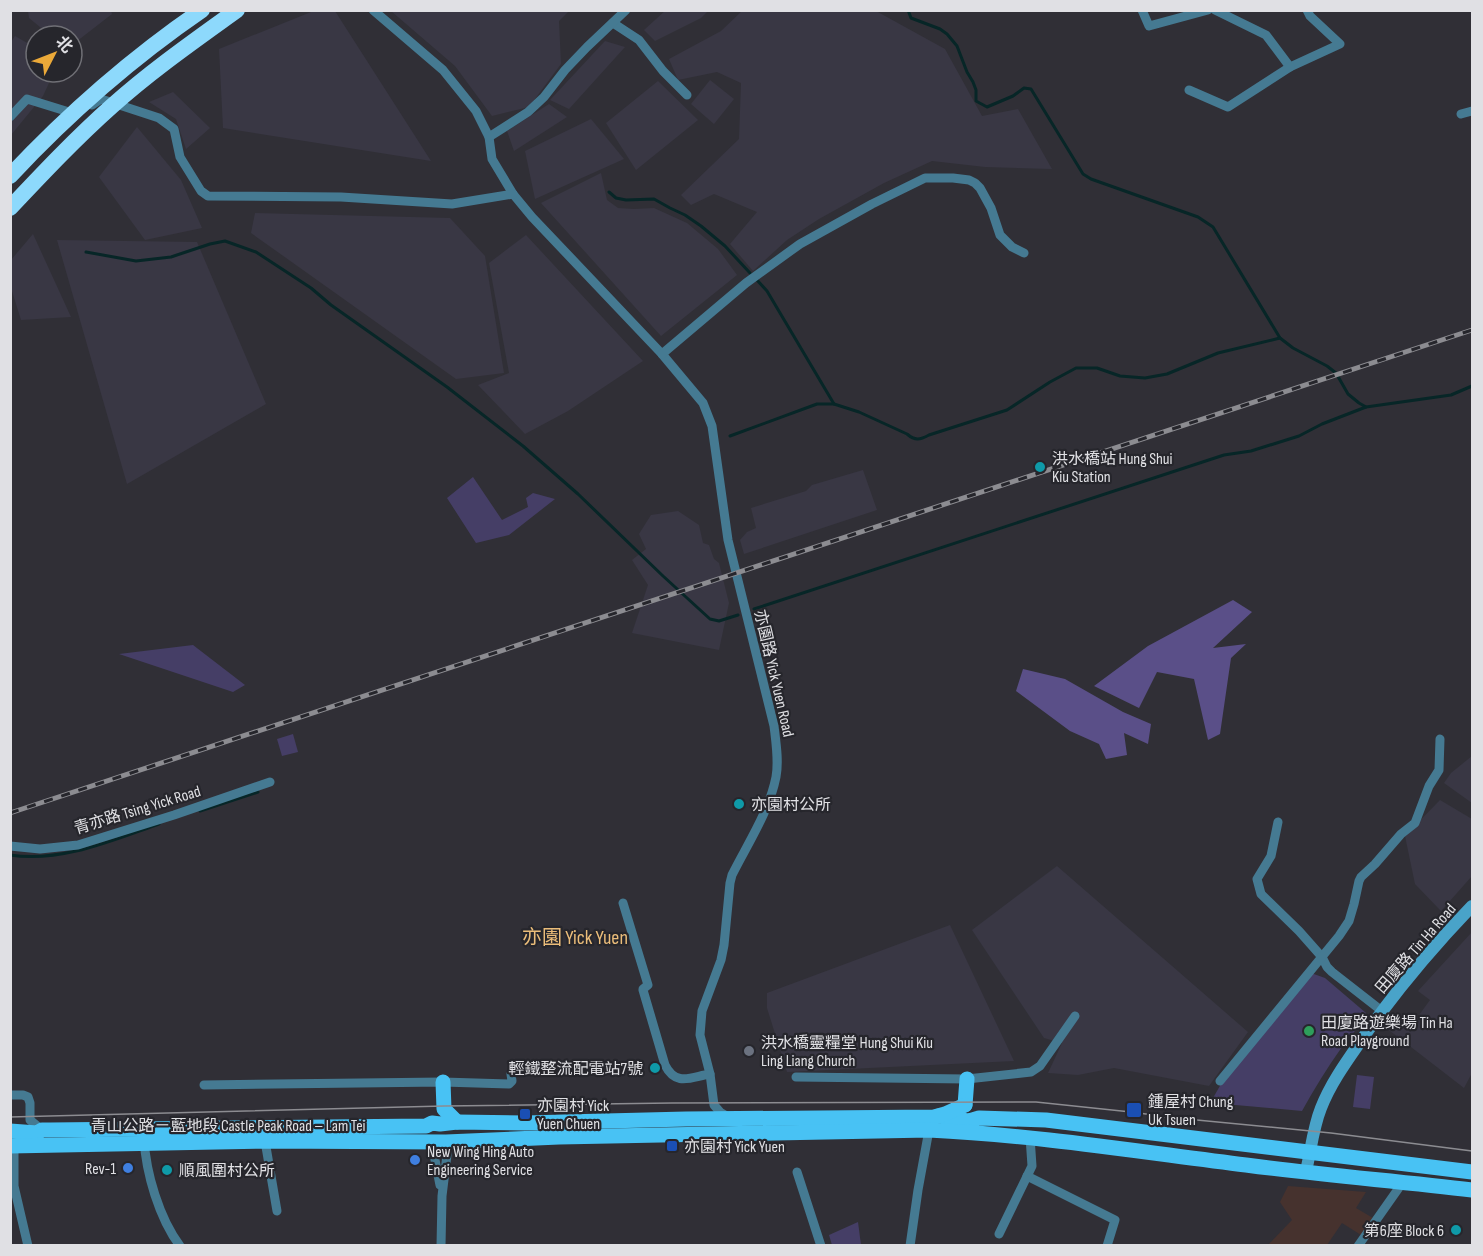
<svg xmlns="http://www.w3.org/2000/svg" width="1483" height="1256" font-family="'Sofia Sans Condensed','Noto Sans SC',sans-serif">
  <rect width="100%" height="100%" fill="#302f36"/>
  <path fill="#46322e" d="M1288 1186 1366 1192 1356 1208 1373 1218 1361 1235 1342 1223 1327 1245 1267 1246 1292 1220 1280 1202Z"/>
  <g fill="#393744">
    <path d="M316 10 335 11 431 161 223 128 219 49Z"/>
    <path d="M666 10H708V11L701 18 655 41 644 30Z"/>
    <path d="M743 10 876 11 945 49 982 116 1018 109 1052 169 985 167 932 161 884 183 819 219 787 240 753 271 730 244 757 212 714 194 691 205 681 195 739 139 741 83 717 72 678 80 669 59 721 31Z"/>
    <path d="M111 11 112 14 72 45V36H51L29 18 28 11Z"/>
    <path d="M391 11H569L559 21 561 64 529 107 492 116 455 66Z"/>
    <path d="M15 36 36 48V72H54L43 96 11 135V42Z"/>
    <path d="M605 41 625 47 569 109 550 100Z"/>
    <path d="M710 80 734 99 714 124 691 104Z"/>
    <path d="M658 81 698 120 636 170 606 123Z"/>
    <path d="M173 92 210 128 186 149 176 119 149 102Z"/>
    <path d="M549 104 567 117 514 151 507 131Z"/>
    <path d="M591 119 624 159 535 199 525 151Z"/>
    <path d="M137 127 181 180 202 228 145 240 99 177Z"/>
    <path d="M601 173 607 200 618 208 634 209 654 208 687 223 718 249 737 275 661 336 541 203Z"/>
    <path d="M255 213 450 218 485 256 504 373 456 379 251 233Z"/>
    <path d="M33 234 71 317 21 320 11 288V260Z"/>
    <path d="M526 235 643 361 568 411 525 434 478 385 509 373 489 263Z"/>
    <path d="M57 240 197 242 266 404 127 484Z"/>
    <path d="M863 470 877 510 744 554 740 540 747 532 756 528 751 508 806 491 812 485Z"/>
    <path d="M678 511 699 525 703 543 709 545 714 559 719 563 729 603 719 650 632 633 648 585 632 560 646 549 639 534 651 515Z"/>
    <path d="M1472 756V803L1444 783 1451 773Z"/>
    <path d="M1440 800 1472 819V876L1441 911 1415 884 1405 836Z"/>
    <path d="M1057 866 1248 1032 1209 1086 1114 1068 1078 1075 1048 1073 1062 1043 1044 1038 972 930Z"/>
    <path d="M950 925 1014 1061 787 1072 767 1008V993Z"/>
    <path d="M1472 932V1073L1464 1088 1389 1030 1402 1014 1414 1022 1430 1000 1418 991Z"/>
  </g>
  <g fill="#453e66">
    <path d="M473 477 502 520 528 507 526 498 533 493 555 499 509 535 476 543 447 498Z"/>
    <path d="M193 645 245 685 233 692 119 654Z"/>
    <path d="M293 734 298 752 282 756 277 739Z"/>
    <path d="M1311 973 1325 978 1366 1013C1361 1026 1350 1036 1342 1047 1327 1068 1314 1089 1302 1111L1213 1103V1098L1221 1084Z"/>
    <path d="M1357 1075 1374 1077 1370 1109 1353 1107Z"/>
    <path d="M858 1222 861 1245H832L829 1235Z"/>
  </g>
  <g fill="#5a4f88">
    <path d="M1233 600 1252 612 1213 648 1246 644 1231 658 1220 734 1208 740 1194 679 1157 672 1139 708 1094 686 1148 646Z"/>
    <path d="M1023 669 1065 679 1123 712 1151 724 1148 744 1124 733 1127 755 1106 759 1099 744 1070 731 1016 691Z"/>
  </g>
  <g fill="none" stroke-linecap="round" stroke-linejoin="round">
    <g stroke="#072627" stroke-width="3">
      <path d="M908 10 911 18 940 29 947 34 957 46 967 72 973 82 976 90V101L987 107 1013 96 1024 88 1031 89 1083 174 1091 179 1198 217 1213 227 1280 338 1293 348 1327 366 1336 373 1348 394 1359 403 1366 407"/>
      <path d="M609 192 616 198 626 200 654 199 670 208 685 215 701 226 725 246 750 273"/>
      <path d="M86 252 136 261 171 257 210 244 225 241 256 252 311 288 331 305 447 387 523 446 578 494 663 576 710 619 719 621 738 615"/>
      <path d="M757 280 767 291 834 404"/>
      <path d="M730 436 817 404H834L859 412 907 434C915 441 920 440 929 435L1007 410 1050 382 1076 368H1097L1120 376 1145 378 1167 374 1218 353 1280 338"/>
      <path d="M754 609 1224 455 1251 451 1299 436 1322 424 1366 407 1451 395 1472 386"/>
      <path d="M200 811 258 792"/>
      <path d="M10 855C61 863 113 840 159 824"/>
    </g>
    <g stroke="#457a92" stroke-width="9">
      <path d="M373 10 443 70 476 111 489 137 492 159 513 194 532 217 662 354 703 403 712 426 728 540 774 726C776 743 779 761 776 777 769 812 748 843 732 875L730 883 724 945 721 960 702 1011 700 1035 710 1074 714 1105 720 1112 730 1118"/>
      <path d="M1142 10 1149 26 1208 10"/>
      <path d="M1215 10 1266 35 1290 67 1340 44 1310 16 1307 10"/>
      <path d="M613 23 639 40 663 71 687 95"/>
      <path d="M1189 90 1228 107 1290 67"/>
      <path d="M92 105 101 99 159 118 174 129 180 157 201 191 208 196 341 197 452 204 513 194"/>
      <path d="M1461 114 1472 111"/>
      <path d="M10 117 27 99 69 112 76 110"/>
      <path d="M489 137 528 112 544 97 565 70 587 47 626 10"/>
      <path d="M662 354 746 283 800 244 872 204 925 178H953L969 180 975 183 980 188 991 208 1000 235 1012 247 1024 253"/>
      <path d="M1278 822 1271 856 1257 879 1261 894 1299 931 1322 957 1327 967 1332 972 1382 1011"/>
      <path d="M10 846 40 849 78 845 174 815 270 782"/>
      <path d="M623 903 648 985 643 989V990L665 1065C676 1087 691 1077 710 1074"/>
      <path d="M796 1077 967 1079 1031 1072 1040 1066 1075 1016"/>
      <path d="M1220 1081 1339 936 1349 921 1354 904 1359 881 1361 877 1375 864 1401 834 1415 823 1429 786 1439 770 1440 739"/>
      <path d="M204 1085 443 1082 509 1084 512 1081 511 1074"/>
      <path d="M10 1095H23L28 1097 30 1103V1120L42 1130"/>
      <path d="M144 1139C146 1173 159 1218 180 1246"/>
      <path d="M265 1141 277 1211"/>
      <path d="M434 1142 435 1160 440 1185"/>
      <path d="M14 1146V1186L28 1246"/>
      <path d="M797 1172 821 1246"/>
      <path d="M1027 1176 1115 1220 1107 1246"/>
      <path d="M999 1234 1032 1166 1030 1137"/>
      <path d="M441 1246 442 1196 447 1155 446 1142"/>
      <path d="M910 1246 918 1190 929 1130"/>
      <path d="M1358 1246 1403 1182"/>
    </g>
    <path stroke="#49a3c9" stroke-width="12" d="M1306 1171C1311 1150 1313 1128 1321 1108 1330 1085 1344 1065 1358 1045 1392 995 1430 950 1472 906"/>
    <g stroke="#48c2f4" stroke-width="15">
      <path d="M443 1082 444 1109 457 1122"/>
      <path d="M965 1105 967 1079"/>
      <path d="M939 1116 960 1120 969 1121 979 1118 1046 1120 1472 1172"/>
      <path d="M10 1131 37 1133 42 1130H50L426 1126 432 1123 440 1124 457 1122 525 1123 686 1119 934 1117 945 1114 965 1105"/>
      <path d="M10 1146 265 1141 446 1142 559 1137 929 1130C1035 1135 1141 1152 1246 1165 1321 1175 1397 1181 1472 1190"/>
    </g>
    <path stroke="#8c8c91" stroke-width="1.5" d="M10 1117 444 1106 672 1103 1036 1102 1131 1112 1176 1118 1331 1133 1472 1151"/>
    <defs>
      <path id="rail" d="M10 813 1472 330"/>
    </defs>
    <use href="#rail" stroke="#8c8c91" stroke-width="5"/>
    <use href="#rail" stroke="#26262c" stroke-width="3" stroke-dasharray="9" stroke-linecap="butt"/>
    <g stroke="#8dd9fc" stroke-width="16">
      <path d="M10 176C68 114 132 58 202 10"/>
      <path d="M10 208C43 173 76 138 112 106 151 71 194 41 237 10"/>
    </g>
  </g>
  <g fill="#0f9aa8" stroke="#26262c" stroke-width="2">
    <circle cx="1040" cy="467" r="6"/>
    <circle cx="739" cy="804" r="6"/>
    <circle cx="655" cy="1068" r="6"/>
    <circle cx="167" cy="1170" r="6"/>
    <circle cx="1456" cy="1230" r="6"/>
  </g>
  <circle fill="#2e9e5b" stroke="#26262c" stroke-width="2" cx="1309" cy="1031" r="6"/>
  <circle fill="#6b7280" stroke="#26262c" stroke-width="2" cx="749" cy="1051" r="6"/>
  <g fill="#1a4fb4" stroke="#26262c" stroke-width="2">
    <rect x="1126" y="1102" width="16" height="16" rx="3"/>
    <rect x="519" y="1108" width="12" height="12" rx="3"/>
    <rect x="666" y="1140" width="12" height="12" rx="3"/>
  </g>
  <g fill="#3f7fe0" stroke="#26262c" stroke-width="2">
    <circle cx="415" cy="1160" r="6"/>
    <circle cx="128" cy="1168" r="6"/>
  </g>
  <g text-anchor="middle" stroke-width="4.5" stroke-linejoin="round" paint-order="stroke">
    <g font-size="16" fill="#e0e0e4" stroke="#26262c" text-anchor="start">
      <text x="1052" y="464">洪水橋站 Hung Shui<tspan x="1052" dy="18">Kiu Station</tspan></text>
      <text x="751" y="810">亦園村公所</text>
      <text x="1321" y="1028">田廈路遊樂場 Tin Ha<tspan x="1321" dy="18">Road Playground</tspan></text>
      <text x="761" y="1048">洪水橋靈糧堂 Hung Shui Kiu<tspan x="761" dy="18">Ling Liang Church</tspan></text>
      <text x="643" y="1074" text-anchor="end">輕鐵整流配電站7號</text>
      <text x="1148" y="1107">鍾屋村 Chung<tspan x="1148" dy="18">Uk Tsuen</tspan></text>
      <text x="537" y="1111">亦園村 Yick<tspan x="537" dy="18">Yuen Chuen</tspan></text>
      <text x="684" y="1152">亦園村 Yick Yuen</text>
      <text x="427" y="1157">New Wing Hing Auto<tspan x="427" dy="18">Engineering Service</tspan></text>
      <text x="116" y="1174" text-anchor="end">Rev-1</text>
      <text x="179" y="1176">順風圍村公所</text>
      <text x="1444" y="1236" text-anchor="end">第6座 Block 6</text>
    </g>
    <g font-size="16" fill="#e0e0e4" stroke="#26262c">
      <text transform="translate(775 673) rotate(77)" y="6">亦園路 Yick Yuen Road</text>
      <text transform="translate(137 809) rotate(-17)" y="6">青亦路 Tsing Yick Road</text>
      <text transform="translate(1415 948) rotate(-49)" y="6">田廈路 Tin Ha Road</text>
      <text x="228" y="1131">青山公路－藍地段 Castle Peak Road – Lam Tei</text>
    </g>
    <g font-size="20" fill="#ebbd7a" stroke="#26262c">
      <text x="575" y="944">亦園 Yick Yuen</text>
    </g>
  </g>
  <rect width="1483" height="1256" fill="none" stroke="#e0e0e4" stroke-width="24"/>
  <g transform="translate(54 54) rotate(48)"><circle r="28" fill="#26262c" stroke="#707076" stroke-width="1.5"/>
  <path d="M0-4.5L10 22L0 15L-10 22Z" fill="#eba939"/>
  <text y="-9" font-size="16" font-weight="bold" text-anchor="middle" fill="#e0e0e4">北</text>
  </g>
</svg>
